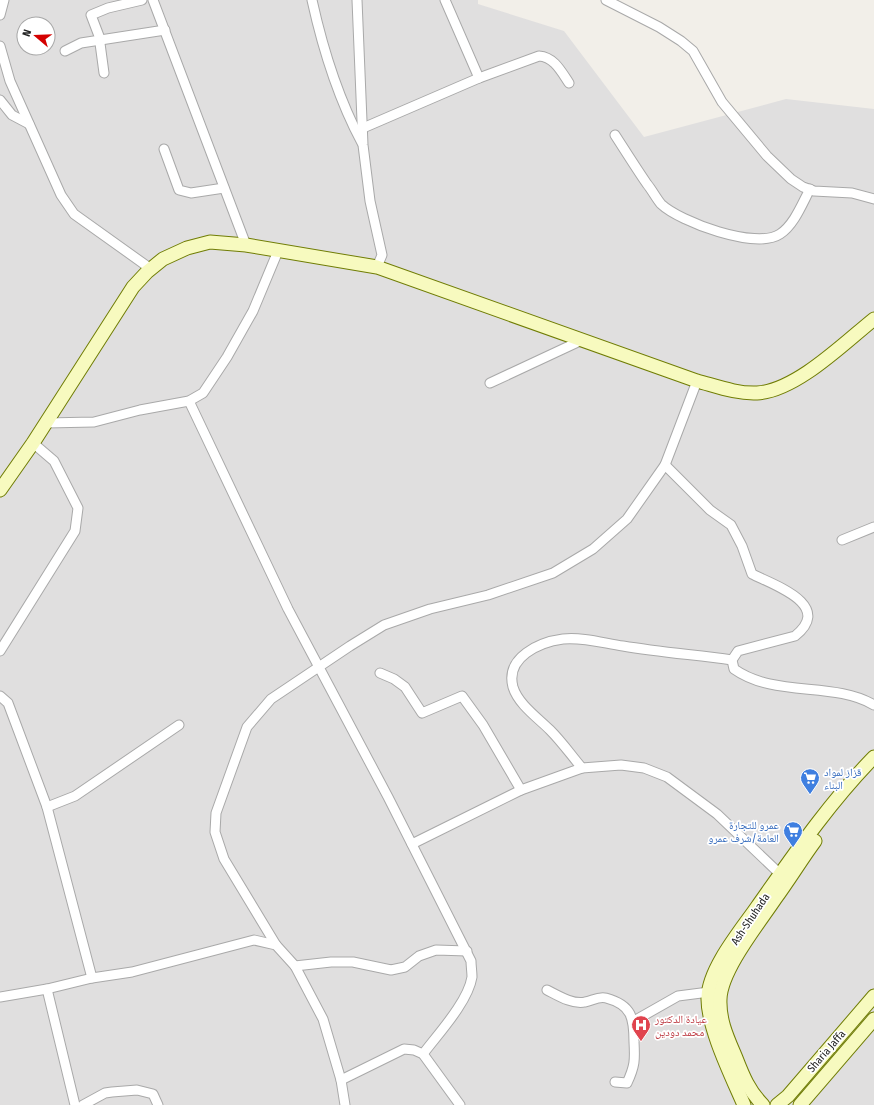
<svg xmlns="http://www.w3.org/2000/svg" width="874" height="1105" font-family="'Fira Sans Condensed','Noto Naskh Arabic',sans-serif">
  <rect width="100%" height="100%" fill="#f2efe9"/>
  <path fill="#e0dfdf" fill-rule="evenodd" d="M0 0H478V4L564 31 644 137 786 99 874 109V1105H0ZM24 24H48V48H24Z"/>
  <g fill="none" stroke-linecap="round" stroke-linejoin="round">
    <defs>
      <g id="street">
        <path d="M153 0 246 245"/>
        <path d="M312 0C323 50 338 98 362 143"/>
        <path d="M357 0 363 145 370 201 382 255 377 267"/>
        <path d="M445 0 479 78"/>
        <path d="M606 0 659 27 681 41 693 51 722 102 767 156 791 179 803 187 814 191 852 193 874 199"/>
        <path d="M0 15 4 0"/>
        <path d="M0 46 10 81 61 195 74 214 151 269"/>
        <path d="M65 51 81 43 165 30"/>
        <path d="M104 73 99 36 91 15 108 8 142 0"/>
        <path d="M0 100 12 115 29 124"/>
        <path d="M363 128 479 78 539 56C554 57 561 71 569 83"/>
        <path d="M615 135C626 152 636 168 647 184 652 190 656 198 661 204 680 222 756 250 780 234 794 225 802 204 810 189"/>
        <path d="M164 149 179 190 191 193 224 188"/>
        <path d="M490 383 580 341"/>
        <path d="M189 401 288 609 388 797 471 961C471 966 472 972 472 977 468 1002 438 1034 423 1054"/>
        <path d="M46 423 94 422 140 410 189 401 203 393 227 357 253 311 278 251"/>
        <path d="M665 465 710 510 731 525 742 546 752 574C774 585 834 605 795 636L738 651 732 660 734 669C775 698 833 681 874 705"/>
        <path d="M842 540 874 527"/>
        <path d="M0 651 75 531 78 508 54 461 33 443"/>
        <path d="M732 660C696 655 659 652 623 646 603 643 583 637 563 639 540 642 505 657 513 687 518 704 538 718 550 730 562 742 571 755 582 768L621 765 644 768 667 777 717 814 780 874"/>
        <path d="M380 673 394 679 405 687 422 713 462 696 483 725 521 790 582 768"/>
        <path d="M0 696 8 703 47 807 92 978"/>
        <path d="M47 807 75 796 179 725"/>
        <path d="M412 844 521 790"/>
        <path d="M276 945 224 859 215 832 216 813 247 727 271 699 350 646 384 625 430 609 488 595 553 573 593 549 627 519 665 465 697 381"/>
        <path d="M295 966 331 962H353L391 970 405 967 419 956 436 950 467 951"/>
        <path d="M47 989 75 1105"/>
        <path d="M547 990C557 995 573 1005 585 1002 592 1001 598 996 606 998 632 1005 634 1018 634 1042 635 1060 635 1066 627 1083L615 1082"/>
        <path d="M0 997 47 989 92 978 132 972 254 940 276 945 295 966 323 1019 341 1080 345 1105"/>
        <path d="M634 1021 678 996 709 992"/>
        <path d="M341 1080 404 1049 414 1050 423 1054 460 1105"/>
        <path d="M83 1105 105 1093 112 1092 137 1090 153 1094 158 1105"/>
      </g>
      <g id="secondary">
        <path d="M0 490 33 443 133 287 147 272 163 259 187 248 210 242 246 245 377 267 697 381C716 386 737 394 757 393 796 391 844 343 874 319"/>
        <path d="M744 1105C732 1077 707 1027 708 997 709 968 741 930 757 907 793 856 829 803 874 757"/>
        <path d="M763 1105C749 1091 743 1076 736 1058 728 1039 719 1021 720 999 721 970 759 923 775 899 789 880 801 860 815 841"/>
        <path d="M777 1105 788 1096 874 996"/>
        <path d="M800 1105 874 1019"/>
      </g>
    </defs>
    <use href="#street" stroke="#a9a9a9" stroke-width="11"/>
    <use href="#secondary" stroke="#707d05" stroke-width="15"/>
    <use href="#street" stroke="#fff" stroke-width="9"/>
    <use href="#secondary" stroke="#f7fabf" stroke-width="13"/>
  </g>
  <defs>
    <symbol id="supermarket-pin" viewBox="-11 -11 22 30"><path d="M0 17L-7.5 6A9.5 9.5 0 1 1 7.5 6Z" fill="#3f7fe0" stroke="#fff"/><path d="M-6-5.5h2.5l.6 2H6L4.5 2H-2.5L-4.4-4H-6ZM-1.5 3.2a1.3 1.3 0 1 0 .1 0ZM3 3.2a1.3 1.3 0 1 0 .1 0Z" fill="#fff"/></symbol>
    <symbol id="hospital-pin" viewBox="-11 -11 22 30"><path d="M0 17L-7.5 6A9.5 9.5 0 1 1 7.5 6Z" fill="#e0444e" stroke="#fff"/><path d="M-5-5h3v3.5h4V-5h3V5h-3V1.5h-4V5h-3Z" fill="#fff"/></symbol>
  </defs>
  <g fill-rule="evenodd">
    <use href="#supermarket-pin" x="799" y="767" width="22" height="30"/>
    <use href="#supermarket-pin" x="782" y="820" width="22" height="30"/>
    <use href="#hospital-pin" x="630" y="1014" width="22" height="30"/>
  </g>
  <g text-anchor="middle" stroke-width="3.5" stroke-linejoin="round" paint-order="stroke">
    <g font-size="11" fill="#366cbe" stroke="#fff" text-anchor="start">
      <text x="824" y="776">قزاز لمواد<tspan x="824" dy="13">البناء</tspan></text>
      <text x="779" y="829" text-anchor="end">عمرو للتجارة<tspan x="779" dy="13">العامة/شرف عمرو</tspan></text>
    </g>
    <g font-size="11" fill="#222" stroke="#fff">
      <text transform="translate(750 919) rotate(-56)" y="4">Ash-Shuhada</text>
      <text transform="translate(826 1051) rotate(-49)" y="4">Sharia Jaffa</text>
    </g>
    <g font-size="11" fill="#be3a42" stroke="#fff" text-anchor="start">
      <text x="655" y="1023">عيادة الدكتور<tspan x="655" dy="13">محمد دودين</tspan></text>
    </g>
  </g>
  <g transform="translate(36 36) rotate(289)"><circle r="19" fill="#ffffff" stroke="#a7a7a7"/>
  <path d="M0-3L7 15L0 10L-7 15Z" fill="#d40000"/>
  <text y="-6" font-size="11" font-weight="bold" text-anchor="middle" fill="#222222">N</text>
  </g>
</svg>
